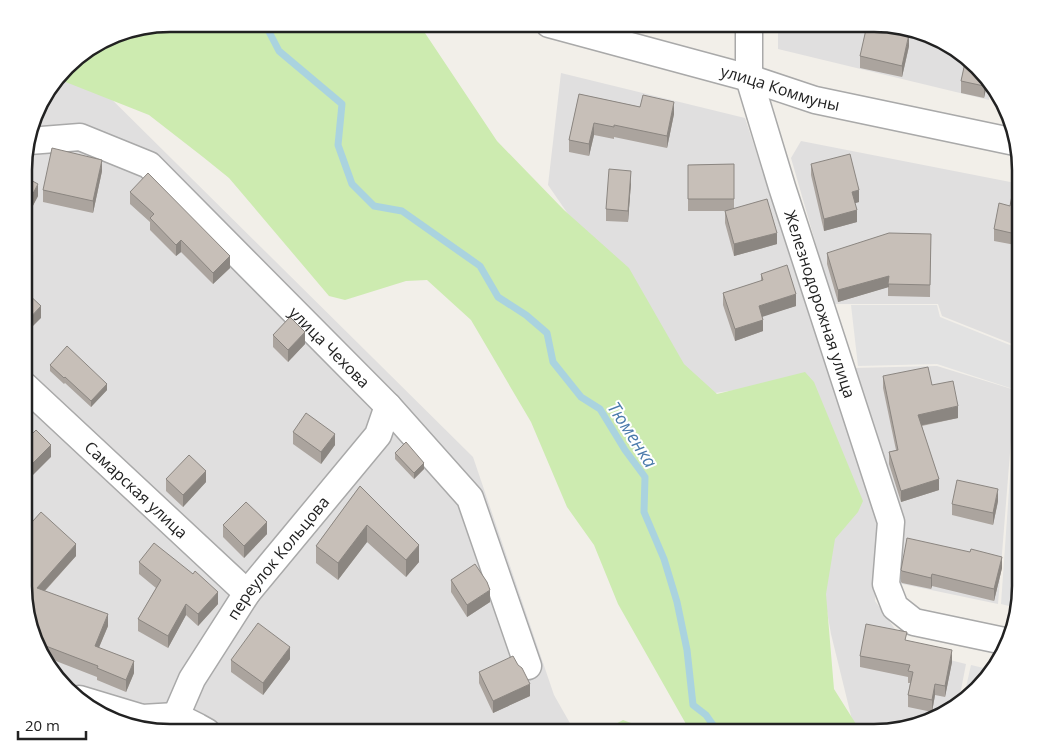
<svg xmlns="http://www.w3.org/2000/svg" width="1044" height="756" font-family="'Open Sans',sans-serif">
  <rect width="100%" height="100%" fill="#f2efe9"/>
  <g fill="#e0dfdf">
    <path d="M778 24H883L921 32 963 54 990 87 989 100 778 49Z"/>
    <path d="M73 61 473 457 554 695 575 732H161L123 724 81 702 43 659 25 604V151L43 97Z"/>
    <path d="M561 73 745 118 881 528 875 601 910 650 966 664 959 700 939 717 874 732H855L831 634 805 486 771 385 694 396 548 185Z"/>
    <path d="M801 141 1020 184V347L942 316 938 304H833L791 158Z"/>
    <path d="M937 366 1015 390 998 604 893 582 904 522 852 368Z"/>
  </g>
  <g fill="#cdebb0">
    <path d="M171 24H419L497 141 564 210 629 268 684 364 717 394 805 372 814 382 863 501 858 512 835 539 826 594 834 689 861 732H673L686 724 618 604 594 545 567 507 531 422 471 320 427 280 406 281 345 300 329 296 229 178 203 157 149 115 58 79 74 60 123 32Z"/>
    <path d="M623 720 655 732H601Z"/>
  </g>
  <g fill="#e2e2e2">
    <path d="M851 305H937L940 317 1020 349V595L1017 608 1001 604 1016 390 937 364 858 366Z"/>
    <path d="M971 665 992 670 990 675 964 696Z"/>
  </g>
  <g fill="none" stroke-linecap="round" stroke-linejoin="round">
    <path stroke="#aad3df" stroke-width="7" d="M265 24 279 51 342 104 338 145 352 184 374 206 402 211 480 266 498 297 526 315 547 333 553 362 581 397 600 409 625 450 645 477 644 512 664 559 677 602 687 650 693 705 706 715 718 732"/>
    <defs>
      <g id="minor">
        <path id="s1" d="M549 24 749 78 815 100 1015 142"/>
        <path id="s2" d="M749 24V78L782 187 891 522 886 584 895 607 914 622 1009 642"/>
        <path id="s3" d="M29 141 80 137 149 165 388 406 470 498 528 666"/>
        <path id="s4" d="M25 386 247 593"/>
        <path d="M79 699 142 718 176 716 198 727 207 732"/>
        <path id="s5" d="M176 716 192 679 247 593 378 435 388 406"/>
      </g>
    </defs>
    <use href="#minor" stroke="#a9a9a9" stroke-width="29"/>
    <use href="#minor" stroke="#fff" stroke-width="26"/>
  </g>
  <g fill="#aba49e">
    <rect x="691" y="24" width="22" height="6"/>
    <path d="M909 46 902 77 860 68V56Z"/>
    <path d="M966 58 987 84 984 98 961 93V81Z"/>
    <path d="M579 94 674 114 667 148 614 137V139L594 135 589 156 569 152V140Z"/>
    <path d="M734 164V208L777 244 734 256 725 223V211H688V165Z"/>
    <path d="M811 164 859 202 855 203 857 222 824 231 811 175Z"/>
    <path d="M102 171 93 213 43 202V190Z"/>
    <path d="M25 177 38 196 27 217 25 216Z"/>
    <path d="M1020 181V246L994 241V229L1010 206Z"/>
    <path d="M631 183 628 222 606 221V209Z"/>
    <path d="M130 192 230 268 213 284 181 252 176 256 150 230V222L130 204Z"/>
    <path d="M931 234 930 297 888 296V287L838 302 827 264V253Z"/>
    <path d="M761 274 796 306 762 316 763 331 735 341 723 305V293L761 281Z"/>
    <path d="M273 335 305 344 288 362 273 347Z"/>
    <path d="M50 365 107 390 91 407 65 383 64 384 50 371Z"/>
    <path d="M883 376 932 385 958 418 922 426 939 490 901 502 889 464V452L896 450 883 388Z"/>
    <path d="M293 432 335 445 321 464 293 444Z"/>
    <path d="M395 453 424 469 414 479 395 459Z"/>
    <path d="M166 479 206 482 183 507 166 491Z"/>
    <path d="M360 486 419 562 406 577 367 542 338 580 316 563V546Z"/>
    <path d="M998 501 993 525 952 515V504Z"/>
    <path d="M223 525 267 534 244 558 223 537Z"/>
    <path d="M25 530 76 556 45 591 108 626 99 647 134 673 126 692 97 680V677L43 656 25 604 28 565 25 562Z"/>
    <path d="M139 562 218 604 198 626 186 615 168 648 138 631V619L156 588 139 574Z"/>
    <path d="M1002 568 994 601 932 586 931 589 902 583 901 582V570Z"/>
    <path d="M451 580 490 602 467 617 451 592Z"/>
    <path d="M907 641 952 662 945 697 935 695 932 712 908 707V695L910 683H908V677L860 667V656Z"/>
    <path d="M290 659 263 695 231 672V660Z"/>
    <path d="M479 672 530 696 493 713 479 683Z"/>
  </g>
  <g fill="#8b8681">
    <path d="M909 34V46L902 77V66Z"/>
    <path d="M985 82 987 84 984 98V86Z"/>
    <path d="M674 102V114L667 148V136Z"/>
    <path d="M594 123V135L589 156V144Z"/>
    <path d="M102 160V171L93 213V201Z"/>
    <path d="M631 171V183L628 222V211Z"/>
    <path d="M38 184V196L27 217V205Z"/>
    <path d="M859 190V202L852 204V192Z"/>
    <path d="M857 210V222L824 231V219Z"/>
    <path d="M777 233V244L734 256V244Z"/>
    <path d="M181 240V252L176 256V245Z"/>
    <path d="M230 256V268L213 284V273Z"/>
    <path d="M889 276V287L838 302V290Z"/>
    <path d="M796 294V306L759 318V306Z"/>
    <path d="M41 306V318L25 334V323Z"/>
    <path d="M763 320V331L735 341V329Z"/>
    <path d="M305 332V344L288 362V350Z"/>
    <path d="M107 384V390L91 407V401Z"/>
    <path d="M958 406V418L918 426V415Z"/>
    <path d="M335 434V445L321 464V452Z"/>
    <path d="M51 445V457L25 483V471Z"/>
    <path d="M424 463V469L414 479V473Z"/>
    <path d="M206 471V482L183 507V495Z"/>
    <path d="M939 479V490L901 502V491Z"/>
    <path d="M998 489V501L993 525V513Z"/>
    <path d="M267 522V534L244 558V546Z"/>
    <path d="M367 525V542L338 580V563Z"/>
    <path d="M76 544V556L37 599V588Z"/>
    <path d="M419 545V562L406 577V560Z"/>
    <path d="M1002 557V568L994 601V589Z"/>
    <path d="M932 574V586L931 589V578Z"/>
    <path d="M490 590V602L467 617V605Z"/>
    <path d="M218 592V604L198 626V614Z"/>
    <path d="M186 604V615L168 648V636Z"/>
    <path d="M108 614V626L95 657V646Z"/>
    <path d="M290 647V659L263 695V683Z"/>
    <path d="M952 650V662L945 697V686Z"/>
    <path d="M134 661V673L126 692V680Z"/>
    <path d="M530 684V696L493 713V701Z"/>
    <path d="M935 684V695L932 712V700Z"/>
  </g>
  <g fill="#c7bfb8" stroke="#8b8681">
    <path d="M867 25 909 34 902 66 860 56Z"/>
    <path d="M966 58 985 82 984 86 961 81Z"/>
    <path d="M579 94 640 107 643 95 674 102 667 136 614 125V127L594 123 589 144 569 140Z"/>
    <path d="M52 148 102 160 93 201 43 190Z"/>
    <path d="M850 154 859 190 852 192 857 210 824 219 811 164Z"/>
    <path d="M734 164V199H688V165Z"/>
    <path d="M609 169 631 171 628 211 606 209Z"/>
    <path d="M148 173 230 256 213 273 181 240 176 245 150 218 154 214 130 192Z"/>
    <path d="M25 177 38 184 27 205 25 204Z"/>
    <path d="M1015 180 1020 181V235L994 229 999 203 1010 206Z"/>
    <path d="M767 199 777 233 734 244 725 211Z"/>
    <path d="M889 233 931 234 930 285 888 284 889 276 838 290 827 253Z"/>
    <path d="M787 265 796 294 759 306 763 320 735 329 723 293 763 280 761 274Z"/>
    <path d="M26 292 41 306 25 323V293Z"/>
    <path d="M290 317 305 332 288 350 273 335Z"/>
    <path d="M67 346 107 384 91 401 65 377 64 378 50 365Z"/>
    <path d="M928 367 932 385 953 381 958 406 918 415 939 479 901 491 889 452 898 450 883 376Z"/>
    <path d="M306 413 335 434 321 452 293 432Z"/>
    <path d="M36 430 51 445 25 471V441Z"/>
    <path d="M406 442 424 463 414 473 395 453Z"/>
    <path d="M189 455 206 471 183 495 166 479Z"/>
    <path d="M957 480 998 489 993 513 952 504Z"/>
    <path d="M360 486 419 545 406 560 367 525 338 563 316 546Z"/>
    <path d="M246 502 267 522 244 546 223 525Z"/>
    <path d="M41 512 76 544 37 588 108 614 95 646 134 661 126 680 97 668 98 666 38 643 25 604V574L32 557 25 551V530Z"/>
    <path d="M907 538 970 552 971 549 1002 557 994 589 932 574 931 578 902 571 901 570Z"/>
    <path d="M154 543 193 574 195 571 218 592 198 614 186 604 168 636 138 619 161 580 139 562Z"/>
    <path d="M475 564 487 582 490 590 467 605 451 580Z"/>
    <path d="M258 623 290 647 263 683 231 660Z"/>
    <path d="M866 624 907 632 905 640 952 650 945 686 935 684 932 700 908 695 913 672 908 671 910 665 860 656Z"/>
    <path d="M513 656 518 665 522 668 530 684 493 701 479 672Z"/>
    <path d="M353 725 362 732H348Z"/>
  </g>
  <g text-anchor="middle" stroke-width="4" stroke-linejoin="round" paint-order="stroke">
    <g font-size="16" fill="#222" stroke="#fff">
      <text dy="6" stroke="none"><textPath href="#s1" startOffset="240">улица Коммуны</textPath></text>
      <text dy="6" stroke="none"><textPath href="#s2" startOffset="291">Железнодорожная улица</textPath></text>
      <text dy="6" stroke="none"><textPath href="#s3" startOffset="382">улица Чехова</textPath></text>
      <text dy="6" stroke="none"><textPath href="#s4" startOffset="152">Самарская улица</textPath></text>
      <text dy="6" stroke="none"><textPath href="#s5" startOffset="189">переулок Кольцова</textPath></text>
    </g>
    <g font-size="18" font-style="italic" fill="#4a7aab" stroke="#fff">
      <text transform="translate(632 435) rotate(57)" y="6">Тюменка</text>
    </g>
  </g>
  <path d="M0 0H1044V756H0ZM170 32H874A138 138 0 0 1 1012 170V586A138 138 0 0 1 874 724H170A138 138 0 0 1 32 586V170A138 138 0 0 1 170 32Z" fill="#fff" fill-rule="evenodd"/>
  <path fill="none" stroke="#222" stroke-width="2.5" d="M170 32H874A138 138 0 0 1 1012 170V586A138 138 0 0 1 874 724H170A138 138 0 0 1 32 586V170A138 138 0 0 1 170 32Z"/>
  <path d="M18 731v8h68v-8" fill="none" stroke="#222222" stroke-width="2.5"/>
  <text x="25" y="731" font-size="15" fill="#222222" stroke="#ffffff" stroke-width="4" paint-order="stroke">20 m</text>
</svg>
